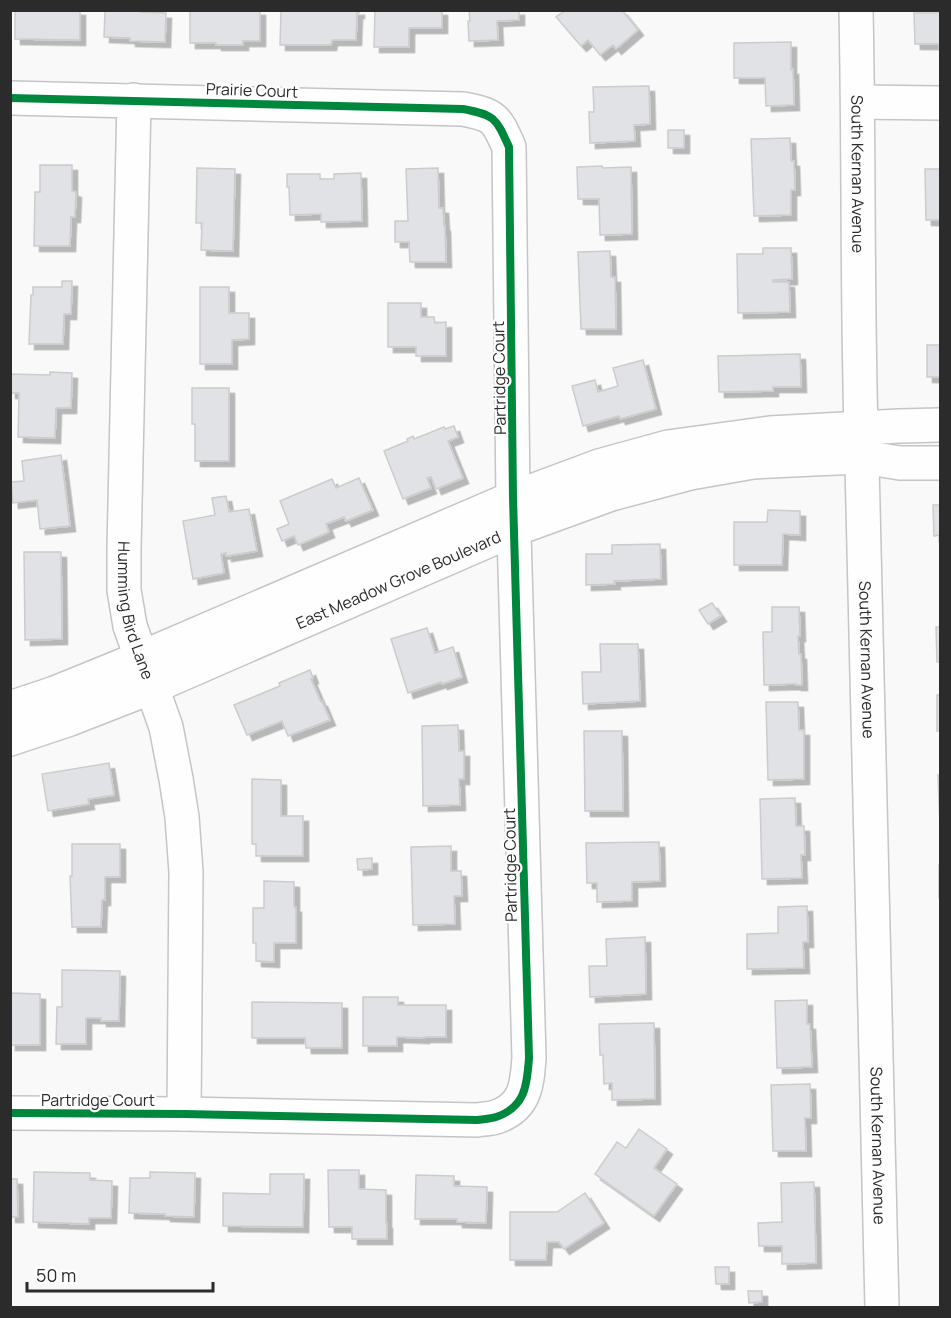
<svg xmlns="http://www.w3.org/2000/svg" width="951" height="1318" font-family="Manrope,sans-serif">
  <defs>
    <filter id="shadow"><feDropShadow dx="5.5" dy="5.5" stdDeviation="0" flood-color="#0004"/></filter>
  </defs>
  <rect width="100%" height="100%" fill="#f9f9fa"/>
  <g fill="#e0e2e5" stroke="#cccccd" stroke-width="1.5" filter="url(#shadow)">
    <path d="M15 10H80V40L15 39Z"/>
    <path d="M105 10H140V12L166 13 165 42 130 41V38L104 37Z"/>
    <path d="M190 10H260V41H243V45H216V43H190Z"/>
    <path d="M281 10H359V13H357L356 40H332L331 45H280Z"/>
    <path d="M375 10H442V28H409V47H374Z"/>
    <path d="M469 10H519V20L497 21 498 40 469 41 468 21H470Z"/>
    <path d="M562 10H622L638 30 616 49 613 45 600 55 588 40 581 46 556 17 563 12Z"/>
    <path d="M940 10V48H939V44H915L914 13H940Z"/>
    <path d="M791 42V70L793 69 794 105 766 106 765 78H734V43Z"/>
    <path d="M649 86 650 124 634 125 635 141 590 143 589 112H594L593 87Z"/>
    <rect x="668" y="130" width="16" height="18"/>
    <path d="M790 138 791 161H794L795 190H791V215L754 216 751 139Z"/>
    <path d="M40 165H72V191L76 192 75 217H71L70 246H34L35 192H40Z"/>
    <path d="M602 166 603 168 631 167 632 234 600 235 599 199H578L577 167Z"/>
    <path d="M197 168 235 169 233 251 201 250 202 223H196Z"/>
    <path d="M438 168 439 208H443L444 226H445L446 262H410L409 242H395V221H408L406 169Z"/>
    <path d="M925 169H940V220H926Z"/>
    <path d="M361 173 362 221 321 222V214L290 215 289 187H287V174H320V179H334V174Z"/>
    <path d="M763 248H791L792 279 773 280V282H789L790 312 738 313 737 254H763Z"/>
    <path d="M610 251 611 277H615L616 329H581L578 252Z"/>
    <path d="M62 281H72L71 314H64L63 344H29L31 295H33V287H62Z"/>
    <path d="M200 287H229V313H249V339L232 340V364H200Z"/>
    <path d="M388 303H421V317H434L435 323 446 322V356H416V347H388Z"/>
    <rect x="927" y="345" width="13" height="32"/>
    <path d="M800 354 801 387H773V391L719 392 718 356Z"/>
    <path d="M643 360 656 409 620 419 619 416 583 426 572 386 595 380 598 392 618 386 613 368Z"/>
    <path d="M50 372 72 373 71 408H56L55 438 18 437 19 393H10V374L50 375Z"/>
    <path d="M192 388H229V461H195V424H192Z"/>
    <path d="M454 426 458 437 448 441 463 478 436 489 431 477 427 478 431 488 403 499 384 451 408 441 407 439 413 436 414 439 444 427 445 429Z"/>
    <path d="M61 455 70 526 40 529 37 500 13 503 11 482 24 481 22 461Z"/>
    <path d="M359 478 373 510 346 521 344 517 326 524 329 532 298 545 294 536 282 541 277 529 289 524 280 501 332 479 336 488Z"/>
    <path d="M226 496 229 512 249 509 257 551 226 556V553L221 554 224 573 193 579 183 521 215 515 212 498Z"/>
    <path d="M933 505H940V535L934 536Z"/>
    <path d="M768 510 800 511V535L783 534 782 565H734V522H767Z"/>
    <path d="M660 544 661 579 614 581 615 584 586 585V554H612V545Z"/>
    <path d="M24 552H61L62 639 25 640Z"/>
    <path d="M712 603 721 616 708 624 699 610Z"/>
    <path d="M772 607H799L800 636H798L799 654H801L802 685H796V684L764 685 763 632H772Z"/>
    <path d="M936 627H940V662H937Z"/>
    <path d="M427 628 435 653 453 647 462 677 442 684 441 682 408 693 391 639Z"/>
    <path d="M600 644H638L640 701 583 704 582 672H601Z"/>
    <path d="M310 670 313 678 311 679 321 702 322 701 330 720 288 736 282 721 247 735 234 705 280 686 279 683Z"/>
    <rect x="937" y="695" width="3" height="36"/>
    <path d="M766 702H798L799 730H804V779L768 780Z"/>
    <path d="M458 725 459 751H464V779H459L460 805 423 806 422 726Z"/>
    <path d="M584 731H622L623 811H585Z"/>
    <path d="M109 763 114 795 88 799 89 804 48 811 42 774Z"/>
    <path d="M938 775H940V827Z"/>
    <path d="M252 779 281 780V816H303V856H256V844H252Z"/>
    <path d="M795 798 796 826H804L805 855H801L802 878 762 879 760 799Z"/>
    <path d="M659 842 660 881 632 882V901L597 902V883H587L586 843Z"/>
    <path d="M72 844H120V877H105V900H102L101 927H72L70 876H72Z"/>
    <path d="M451 846V871H461L462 896H454L455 924 413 925 411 847Z"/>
    <path d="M372 858V869L358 870 357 859Z"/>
    <rect x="939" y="865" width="1" height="33"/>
    <path d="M264 881 294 882V907H296V943H274V962L256 961V943H253V908H264Z"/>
    <path d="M807 906 808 942H803L804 968 747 969V934L778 933V907Z"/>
    <path d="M645 937 646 994 590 997 589 966H607L606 939Z"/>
    <path d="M62 970 120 971 119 1021H101V1018H86V1044H56L57 1007H62Z"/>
    <path d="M10 993 40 994V1045H10Z"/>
    <path d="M363 997H398V1005H446V1037H424V1038L397 1037V1046H363Z"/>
    <path d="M807 1000V1024H810L812 1067 777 1068 775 1001Z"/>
    <path d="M252 1002 342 1003V1048H306L305 1038H252Z"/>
    <path d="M654 1023 655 1099 612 1100V1083L604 1084 603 1055H600L599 1024Z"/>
    <path d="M810 1084 811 1118H805L806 1151H773L771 1085Z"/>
    <path d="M639 1129 667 1149 654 1168 677 1184 654 1216 595 1174 617 1142 626 1148Z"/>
    <path d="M328 1170H359V1189L386 1190V1223H387V1239H352V1227H329Z"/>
    <path d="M34 1172 90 1173V1180L112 1181 111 1218H89V1224L33 1222Z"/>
    <path d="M150 1172 195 1173 194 1217 165 1216V1214L129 1213 130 1178H150Z"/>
    <path d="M270 1174H304L303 1227 223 1226V1193L270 1194Z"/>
    <path d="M416 1175 454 1176V1186L487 1187 486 1223 457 1222V1219H415Z"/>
    <path d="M10 1179H17L18 1217H10Z"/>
    <path d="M814 1182 816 1263 782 1264V1246H759L758 1223 782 1222 781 1183Z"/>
    <path d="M585 1193 604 1223 564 1249 559 1242H547L546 1260H510V1212H557Z"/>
    <path d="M715 1267H729V1284H716Z"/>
    <path d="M748 1291H762V1302L749 1303Z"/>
  </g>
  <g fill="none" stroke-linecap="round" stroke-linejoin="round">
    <defs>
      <g id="minor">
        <path id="s1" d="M856 10C859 150 857 289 861 428 869 721 875 1014 882 1308"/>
        <path d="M10 98 463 109C495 115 496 118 509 147L513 498 529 1058C527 1084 526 1107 496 1117 490 1119 483 1119 477 1120L184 1114 10 1113"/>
        <path id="s2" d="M134 100 124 549V590L130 626 166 727 176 779 182 817 186 872 184 1114"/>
        <path d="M858 102 940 103"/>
        <path d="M10 708 55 693 141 658 513 498 599 466 668 447 770 433 899 426 940 425"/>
        <path id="s3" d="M10 739 70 719 152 687 515 529 611 494 690 473 753 462 813 459 862 457 900 463H940"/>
      </g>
    </defs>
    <use href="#minor" stroke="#c5c5c6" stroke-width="36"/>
    <use href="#minor" stroke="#fefefe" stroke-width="33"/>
    <defs>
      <path id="cycleway" d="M10 98 463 109C495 115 496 118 509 147L513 498 529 1058C527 1084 526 1107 496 1117 490 1119 483 1119 477 1120L184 1114 10 1113"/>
    </defs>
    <use href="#cycleway" stroke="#fff" stroke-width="11"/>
    <use href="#cycleway" stroke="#00873e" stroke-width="8"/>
  </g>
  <g text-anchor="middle" stroke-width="4.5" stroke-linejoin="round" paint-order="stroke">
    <g font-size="16" fill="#2b2b2c" stroke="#fff">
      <text transform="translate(252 90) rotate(2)" y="6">Prairie Court</text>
      <text dy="6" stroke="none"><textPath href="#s1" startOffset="164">South Kernan Avenue</textPath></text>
      <text transform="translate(499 378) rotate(-91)" y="6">Partridge Court</text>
      <text dy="6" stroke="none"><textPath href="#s3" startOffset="420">East Meadow Grove Boulevard</textPath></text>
      <text dy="6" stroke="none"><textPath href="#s2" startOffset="512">Humming Bird Lane</textPath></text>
      <text dy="6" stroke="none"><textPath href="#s1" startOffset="650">South Kernan Avenue</textPath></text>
      <text transform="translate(510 865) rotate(-91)" y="6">Partridge Court</text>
      <text x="98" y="1106">Partridge Court</text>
      <text dy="6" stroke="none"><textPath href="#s1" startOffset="1136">South Kernan Avenue</textPath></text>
    </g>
  </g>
  <rect width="951" height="1318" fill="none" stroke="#2b2b2c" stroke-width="24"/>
  <path d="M27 1282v9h186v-9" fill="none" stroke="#2b2b2c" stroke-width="3"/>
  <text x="36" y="1282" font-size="18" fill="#2b2b2c" stroke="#ffffff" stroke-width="4.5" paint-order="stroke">50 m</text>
</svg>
